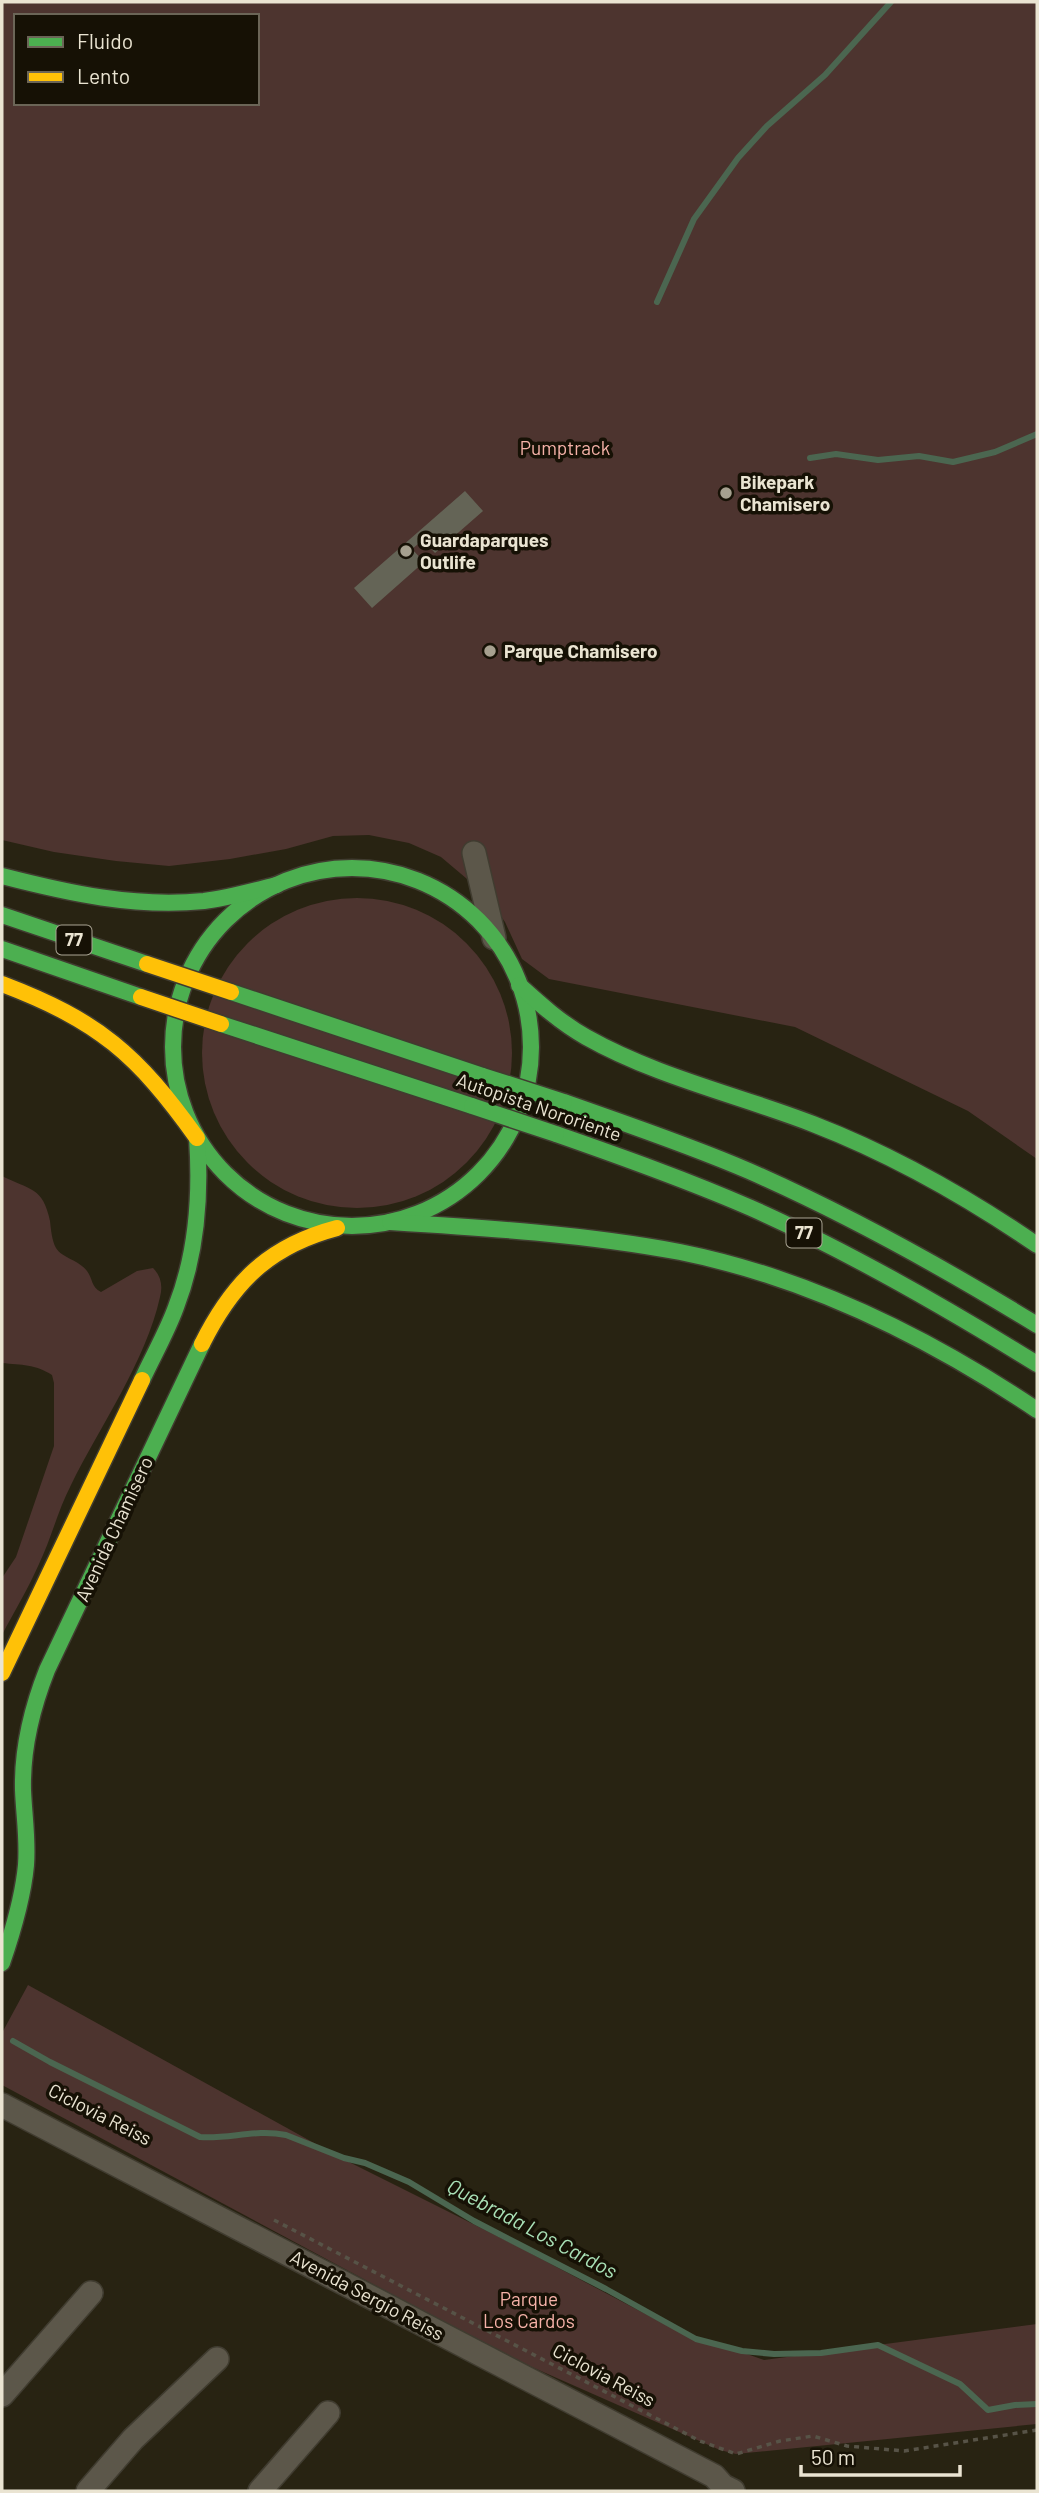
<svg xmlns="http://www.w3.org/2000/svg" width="1039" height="2493" font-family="Barlow,sans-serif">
  <rect width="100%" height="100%" fill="#282312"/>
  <g fill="#4d342f" fill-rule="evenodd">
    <path d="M2 2H1037V1159L968 1111 795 1027 549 979 522 959 505 922 486 895 441 857 409 843 369 835 333 836 286 849 230 859 169 866 116 861 54 852 2 840ZM16 16H257V103H16Z"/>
    <circle cx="357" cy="1053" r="155"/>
    <path d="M2 1176C30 1190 43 1187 50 1221 51 1230 52 1241 56 1248 62 1258 79 1260 87 1271 93 1279 91 1287 101 1292L137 1271 153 1268C161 1276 163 1286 160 1297 146 1361 100 1426 71 1485 58 1510 51 1539 39 1564 28 1589 14 1612 2 1635V1578L16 1557 54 1446V1383L52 1375C35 1364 22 1365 2 1363Z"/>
    <path d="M28 1985 343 2159 513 2244 670 2327 764 2360 1037 2324V2424L736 2454 720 2450 507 2356 2 2085V2033Z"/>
  </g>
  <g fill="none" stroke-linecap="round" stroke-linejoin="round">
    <g stroke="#4b6650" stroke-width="6">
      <path d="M657 302 694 219 738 158 767 126 825 75 891 2"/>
      <path d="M810 458 836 454 878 460 919 456 953 462 995 452 1037 434"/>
      <path d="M13 2041 50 2062 200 2137C230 2139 255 2129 286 2135L344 2158 365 2163 409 2182 474 2221 606 2289 696 2339 742 2351 774 2354 821 2353 878 2345 960 2384 988 2410 1015 2405 1037 2404"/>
    </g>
  </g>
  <path fill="#646456" d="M465 491 483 511 435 553 423 540 412 549 424 562 372 608 354 588Z"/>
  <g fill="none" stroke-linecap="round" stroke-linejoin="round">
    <defs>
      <g id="street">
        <path d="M474 853 494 938"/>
        <path d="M2 2105 714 2476 723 2486 733 2491"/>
        <path d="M2 2395 91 2293"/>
        <path d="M88 2491 133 2439 217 2359"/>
        <path d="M260 2491 328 2413"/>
      </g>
      <g id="fast">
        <circle cx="352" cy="1047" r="179"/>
        <path d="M2 876C68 893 135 908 204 901 228 898 253 891 277 885"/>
        <path d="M2 915 147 964"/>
        <path d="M2 949 141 997"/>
        <path d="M519 985C540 1004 561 1023 586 1037 657 1077 738 1095 813 1124 893 1155 967 1197 1037 1245"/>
        <path d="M231 992 483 1076"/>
        <path d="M221 1024 472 1106"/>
        <path d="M564 1102C626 1124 689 1145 749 1171 849 1215 944 1268 1037 1325"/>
        <path d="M556 1134C622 1157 687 1180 751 1208 850 1252 945 1307 1037 1364"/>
        <path d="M390 1222C487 1228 584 1234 680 1252 810 1278 928 1337 1037 1410"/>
        <path d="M142 1380C153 1356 167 1332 176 1307 197 1253 201 1195 197 1138"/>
        <path d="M2 1963C13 1931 23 1898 26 1865 28 1839 24 1815 23 1790 22 1748 32 1708 47 1670L202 1344"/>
      </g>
      <g id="slow">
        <path d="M2 984C99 1021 137 1054 197 1138"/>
        <path d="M202 1344C233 1282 269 1246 337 1228"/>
        <path d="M2 1673 142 1380"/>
      </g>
    </defs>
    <use href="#street" stroke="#403c30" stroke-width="26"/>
    <use href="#fast" stroke="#403c30" stroke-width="19"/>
    <use href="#slow" stroke="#403c30" stroke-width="19"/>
    <path stroke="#575347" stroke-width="3.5" stroke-dasharray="5 5" stroke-linecap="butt" d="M274 2220 700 2441 736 2454 780 2441 813 2436 847 2446 904 2451 1037 2430"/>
    <use href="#street" stroke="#5c574a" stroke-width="23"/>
    <use href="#fast" stroke="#4caf50" stroke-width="16"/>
    <use href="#slow" stroke="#ffc107" stroke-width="16"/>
    <defs>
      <g id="fast-bridge">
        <path d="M483 1076 564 1102"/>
        <path d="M472 1106 556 1134"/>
      </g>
      <g id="slow-bridge">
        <path d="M147 964 231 992"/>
        <path d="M141 997 221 1024"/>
      </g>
    </defs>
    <use href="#fast-bridge" stroke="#403c30" stroke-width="19" stroke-linecap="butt"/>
    <use href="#slow-bridge" stroke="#403c30" stroke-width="19" stroke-linecap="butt"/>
    <use href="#fast-bridge" stroke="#4caf50" stroke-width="16"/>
    <use href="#slow-bridge" stroke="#ffc107" stroke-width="16"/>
  </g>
  <g fill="#a6a08f" stroke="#161105" stroke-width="2.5">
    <circle cx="726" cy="493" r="7"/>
    <circle cx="406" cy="551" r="7"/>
    <circle cx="490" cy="651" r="7"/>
  </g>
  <g text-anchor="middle" stroke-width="7" stroke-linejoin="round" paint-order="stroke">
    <g fill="#161105" stroke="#aaa594" stroke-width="2">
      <rect x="56.5" y="925.5" width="35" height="29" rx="5"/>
      <rect x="786.5" y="1218.5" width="35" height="29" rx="5"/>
    </g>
    <g font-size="18" font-weight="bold" fill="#eae4d2">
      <text x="74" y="946">77</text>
      <text x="804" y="1239">77</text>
    </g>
    <g font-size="19" fill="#f6b2a8" stroke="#161105">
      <text x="565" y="455">Pumptrack</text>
      <text x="529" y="2306">Parque<tspan x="529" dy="22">Los Cardos</tspan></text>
    </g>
    <g font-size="19" font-weight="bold" fill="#eae4d2" stroke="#161105" text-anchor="start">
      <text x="740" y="489">Bikepark<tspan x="740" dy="22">Chamisero</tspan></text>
      <text x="420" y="547">Guardaparques<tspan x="420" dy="22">Outlife</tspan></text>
      <text x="504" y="658">Parque Chamisero</text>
    </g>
    <g font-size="19" fill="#eae4d2" stroke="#161105">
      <text transform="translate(539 1107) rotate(19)" y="7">Autopista Nororiente</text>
      <text transform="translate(114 1529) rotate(-65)" y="7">Avenida Chamisero</text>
      <text transform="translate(100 2114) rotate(27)" y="7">Ciclovia Reiss</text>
      <text transform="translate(367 2295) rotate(28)" y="7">Avenida Sergio Reiss</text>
      <text transform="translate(604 2375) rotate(28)" y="7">Ciclovia Reiss</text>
    </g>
    <g font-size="21" font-style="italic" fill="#a9e1b7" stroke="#161105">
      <text transform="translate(532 2229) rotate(28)" y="7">Quebrada Los Cardos</text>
    </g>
  </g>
  <rect width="1039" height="2493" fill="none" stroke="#eae4d2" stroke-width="7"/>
  <rect x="14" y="14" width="245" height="91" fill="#161105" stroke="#6b6557" stroke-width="2"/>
  <rect x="28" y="37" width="35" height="10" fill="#4caf50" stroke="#6b6557" stroke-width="2"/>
  <text x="77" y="49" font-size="21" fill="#eae4d2">Fluido</text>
  <rect x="28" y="72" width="35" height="10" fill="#ffc107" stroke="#6b6557" stroke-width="2"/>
  <text x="77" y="84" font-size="21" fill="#eae4d2">Lento</text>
  <path d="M801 2465v10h159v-10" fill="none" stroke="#eae4d2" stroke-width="3.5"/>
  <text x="811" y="2465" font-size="21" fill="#eae4d2" stroke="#161105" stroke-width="5" paint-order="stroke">50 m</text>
</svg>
